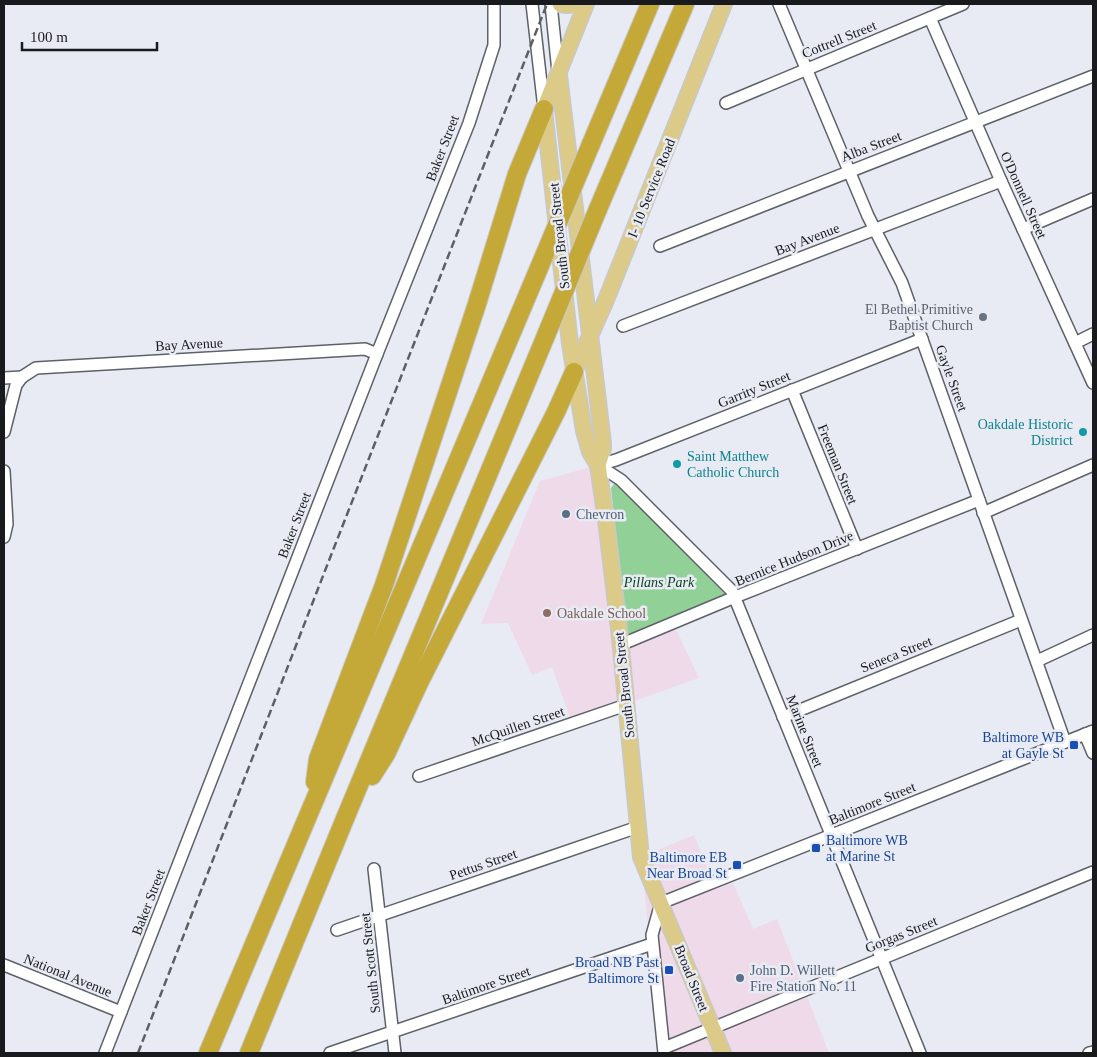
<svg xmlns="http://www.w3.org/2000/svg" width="1097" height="1057" viewBox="0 0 1097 1057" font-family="'Times New Roman',serif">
<rect width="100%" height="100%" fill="#e8ebf3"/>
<!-- commercial -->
<g fill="#efdae9">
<polygon points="598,465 620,644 673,623 699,678 572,723 552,667 532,675 508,623 481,624 540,481"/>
<polygon points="694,835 716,889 733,883 753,929 777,919 829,1053 661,1053 641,857"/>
</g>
<!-- green -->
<polygon fill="#91d198" points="614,484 618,485 726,595 725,597 629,635 627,635 611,488"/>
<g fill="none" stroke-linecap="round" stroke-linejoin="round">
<!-- minor casing -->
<g stroke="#5e6168" stroke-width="14">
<g id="minor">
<polyline points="532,4 544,109"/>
<polyline points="551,4 558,72"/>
<polyline points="779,4 868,216 902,283 1065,742"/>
<polyline points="930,18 1001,181 1093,383"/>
<polyline points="726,103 963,4"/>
<polyline points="1023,229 1093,199"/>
<polyline points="660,246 1093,76"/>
<polyline points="623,326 1001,181"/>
<polyline points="1075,343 1093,334"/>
<polyline points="4,378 22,377 36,368 365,349 377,354"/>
<polyline points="792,390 857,549"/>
<polyline points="4,432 16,385 22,377"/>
<polyline points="598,465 621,480 732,591 920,1053"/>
<polyline points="598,465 616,460 922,339"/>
<polyline points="4,471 7,524 4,537"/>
<polyline points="983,513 1093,465"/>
<polyline points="620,645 735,597 979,500"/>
<polyline points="1037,661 1093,635"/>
<polyline points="783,717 1021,620"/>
<polyline points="1085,734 1093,753"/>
<polyline points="419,776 626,705"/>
<polyline points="374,869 395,1053"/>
<polyline points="337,930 638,827"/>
<polyline points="4,965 121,1012"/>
<polyline points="664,1048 1093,872"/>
<polyline points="105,1053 377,354 469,123 494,45 494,4"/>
<polyline points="330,1053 652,944"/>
<polyline points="664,1053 652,935 661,903 1093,731"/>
<polyline points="1089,1053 1093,1052"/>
</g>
</g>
<!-- major casing -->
<g stroke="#c8c8c9" stroke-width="18">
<g id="major">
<polyline points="560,4 567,5 580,4"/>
<polyline points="586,4 544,109 570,344 584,431 590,452 598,465 607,528 620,638 641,857 723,1053"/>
<polyline points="559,75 603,443 603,449 598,465"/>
<polyline points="574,372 606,300 724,4"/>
</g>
</g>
<!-- highway casing -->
<g stroke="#c8c8c9" stroke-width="20">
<g id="highway">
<polyline points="591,144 650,4"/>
<polyline points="598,209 685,4"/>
<polyline points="372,776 386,754 419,683 556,412 574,372"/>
<polyline points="315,782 318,759 384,585 476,307 517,174 544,109"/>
<polyline points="208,1053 539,268"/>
<polyline points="249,1053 344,821 547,333"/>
</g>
</g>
<!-- minor -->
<use href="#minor" stroke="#fff" stroke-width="11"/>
<!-- major -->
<use href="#major" stroke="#dccb88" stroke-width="15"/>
<!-- highway -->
<use href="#highway" stroke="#c5a938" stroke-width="18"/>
<!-- rail -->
<polyline stroke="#5d5f63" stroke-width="2.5" stroke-dasharray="8 4" stroke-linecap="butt" points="138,1053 328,563 547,4"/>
<!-- highway-bridge casing -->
<g stroke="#c8c8c9" stroke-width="20" stroke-linecap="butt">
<g id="highway-bridge">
<polyline points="539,268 591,144"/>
<polyline points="547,333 598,209"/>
</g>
</g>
<!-- highway-bridge -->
<use href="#highway-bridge" stroke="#c5a938" stroke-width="18"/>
</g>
<!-- markers -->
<circle fill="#6b7280" stroke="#e8ebf3" stroke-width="2" cx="983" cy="317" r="5"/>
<g fill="#0f9aa8" stroke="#e8ebf3" stroke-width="2">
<circle cx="1083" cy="432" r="5"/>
<circle cx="677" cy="464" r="5"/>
</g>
<g fill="#5c6f8a" stroke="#e8ebf3" stroke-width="2">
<circle cx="566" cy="514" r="5"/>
<circle cx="740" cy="978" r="5"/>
</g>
<circle fill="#8d6e63" stroke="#e8ebf3" stroke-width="2" cx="547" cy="613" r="5"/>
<g fill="#1a4fb4" stroke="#e8ebf3" stroke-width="2">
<rect x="1069" y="740" width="10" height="10" rx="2.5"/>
<rect x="811" y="843" width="10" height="10" rx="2.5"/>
<rect x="732" y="860" width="10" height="10" rx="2.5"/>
<rect x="664" y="965" width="10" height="10" rx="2.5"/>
</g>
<g text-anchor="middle" stroke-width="5" stroke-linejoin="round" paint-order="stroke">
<!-- street labels -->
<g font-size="14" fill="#191a1d" stroke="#e8ebf3">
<text transform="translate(839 39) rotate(-22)" y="5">Cottrell Street</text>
<text transform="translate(871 146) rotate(-21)" y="5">Alba Street</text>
<text transform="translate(442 148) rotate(-69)" y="5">Baker Street</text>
<text transform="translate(651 188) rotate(-68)" y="5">I- 10 Service Road</text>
<text transform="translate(1024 195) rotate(66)" y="5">O'Donnell Street</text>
<text transform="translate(559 236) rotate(-96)" y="5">South Broad Street</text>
<text transform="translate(807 239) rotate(-21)" y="5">Bay Avenue</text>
<text transform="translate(189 344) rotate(-3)" y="5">Bay Avenue</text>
<text transform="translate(952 378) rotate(70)" y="5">Gayle Street</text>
<text transform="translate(754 389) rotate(-22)" y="5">Garrity Street</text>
<text transform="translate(838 464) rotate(68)" y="5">Freeman Street</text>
<text transform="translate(294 525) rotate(-69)" y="5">Baker Street</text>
<text transform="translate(794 558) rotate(-22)" y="5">Bernice Hudson Drive</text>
<text transform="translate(896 654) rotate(-22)" y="5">Seneca Street</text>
<text transform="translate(624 685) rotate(-96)" y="5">South Broad Street</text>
<text transform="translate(518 726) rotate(-19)" y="5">McQuillen Street</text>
<text transform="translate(805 731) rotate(68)" y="5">Marine Street</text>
<text transform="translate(872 803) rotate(-22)" y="5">Baltimore Street</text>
<text transform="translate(483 864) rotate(-19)" y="5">Pettus Street</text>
<text transform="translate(148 902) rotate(-69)" y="5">Baker Street</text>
<text transform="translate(901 934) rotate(-22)" y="5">Gorgas Street</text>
<text transform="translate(370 963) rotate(-96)" y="5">South Scott Street</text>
<text transform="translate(68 975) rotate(22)" y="5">National Avenue</text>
<text transform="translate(692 978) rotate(68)" y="5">Broad Street</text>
<text transform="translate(486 985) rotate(-19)" y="5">Baltimore Street</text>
</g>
<!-- worship labels -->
<g font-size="14" fill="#5b616d" stroke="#e8ebf3" text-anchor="end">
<text x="973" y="314">El Bethel Primitive<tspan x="973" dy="16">Baptist Church</tspan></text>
</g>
<!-- culture labels -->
<g font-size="14" fill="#0d838f" stroke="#e8ebf3" text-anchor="end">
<text x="1073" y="429">Oakdale Historic<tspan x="1073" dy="16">District</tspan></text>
<text x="687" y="461" text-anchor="start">Saint Matthew<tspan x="687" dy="16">Catholic Church</tspan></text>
</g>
<!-- service labels -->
<g font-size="14" fill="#4e5e75" stroke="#e8ebf3" text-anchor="start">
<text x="576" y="519">Chevron</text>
<text x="750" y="975">John D. Willett<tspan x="750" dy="16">Fire Station No. 11</tspan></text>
</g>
<!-- park labels -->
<g font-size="14" font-style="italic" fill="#033f14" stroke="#e8ebf3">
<text x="659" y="587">Pillans Park</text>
</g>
<!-- education labels -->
<g font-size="14" fill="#785e54" stroke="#e8ebf3" text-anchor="start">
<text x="557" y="618">Oakdale School</text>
</g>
<!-- transit labels -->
<g font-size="14" fill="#164399" stroke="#e8ebf3" text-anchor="end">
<text x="1064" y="742">Baltimore WB<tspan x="1064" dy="16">at Gayle St</tspan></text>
<text x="826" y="845" text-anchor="start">Baltimore WB<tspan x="826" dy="16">at Marine St</tspan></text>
<text x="727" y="862">Baltimore EB<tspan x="727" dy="16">Near Broad St</tspan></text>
<text x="659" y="967">Broad NB Past<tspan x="659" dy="16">Baltimore St</tspan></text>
</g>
</g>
<!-- border -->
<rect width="1097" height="1057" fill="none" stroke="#191a1d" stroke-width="10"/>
<!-- scale -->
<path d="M22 42v8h135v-8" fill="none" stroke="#191a1d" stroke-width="2.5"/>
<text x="30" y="42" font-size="15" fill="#191a1d" stroke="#e8ebf3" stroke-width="4" paint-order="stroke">100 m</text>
</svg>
